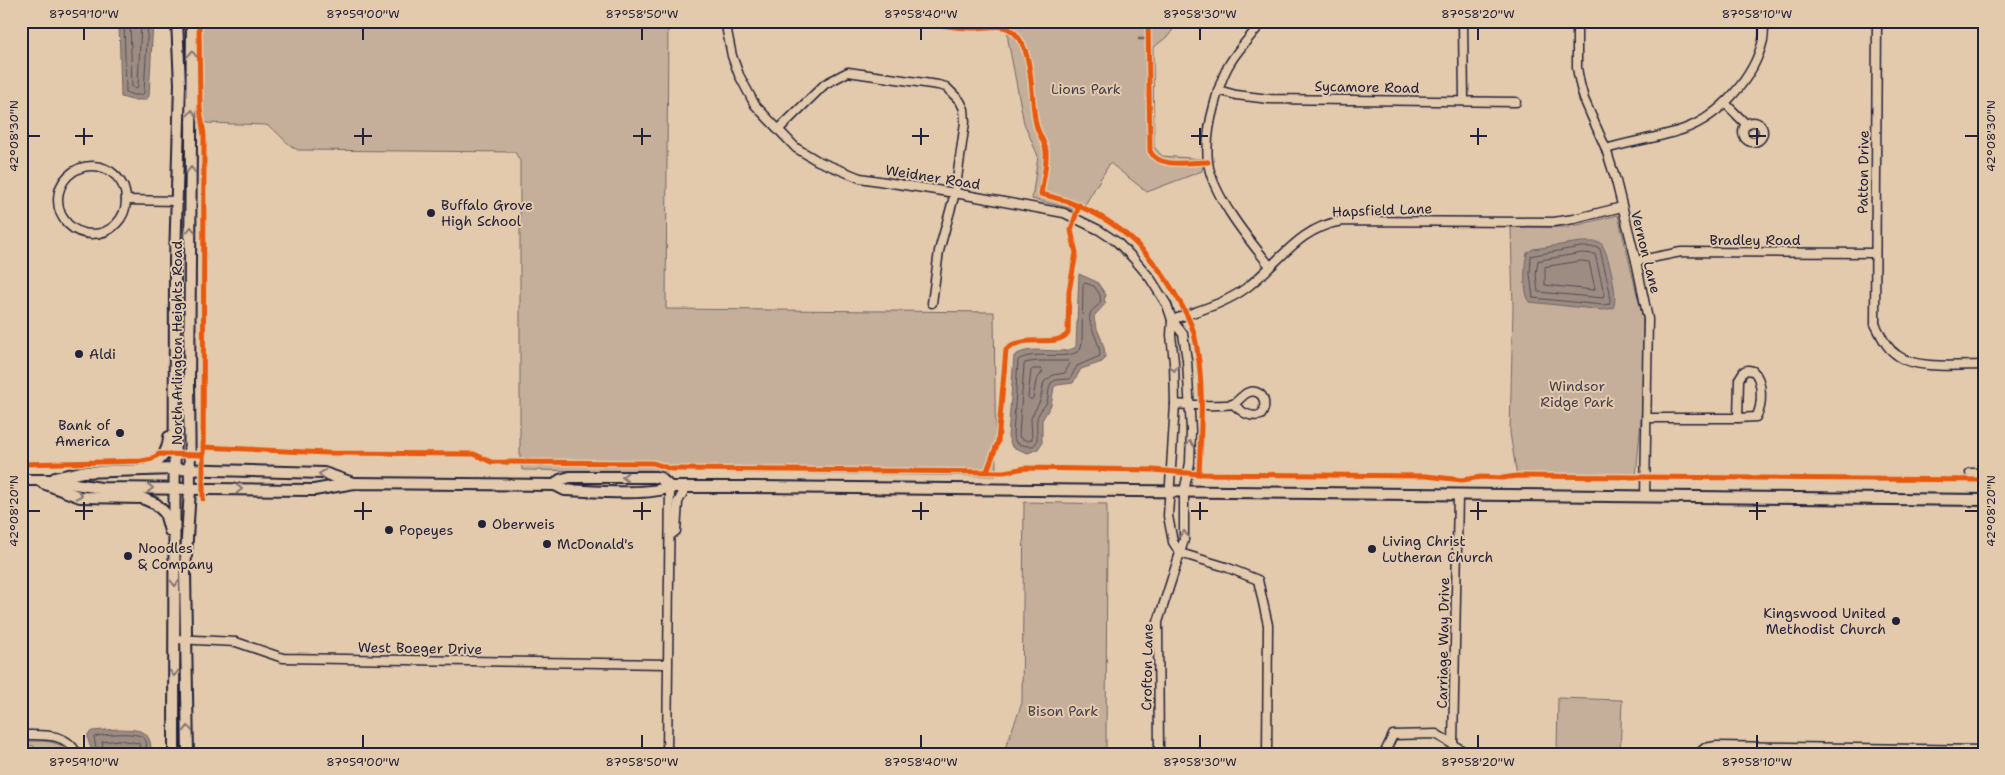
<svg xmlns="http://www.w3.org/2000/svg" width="2005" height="775" viewBox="0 0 2005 775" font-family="'Shantell Sans',sans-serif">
<rect width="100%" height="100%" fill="#e4caac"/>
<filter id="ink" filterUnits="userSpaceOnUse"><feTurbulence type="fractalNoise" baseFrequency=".02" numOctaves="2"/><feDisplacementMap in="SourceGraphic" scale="10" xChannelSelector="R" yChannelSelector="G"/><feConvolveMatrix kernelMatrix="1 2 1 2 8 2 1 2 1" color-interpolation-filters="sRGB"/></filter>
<g filter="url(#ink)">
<!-- green -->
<g fill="#c5af9a" stroke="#74686a">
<path d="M196,21h472l-2,288 328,3 2,164 -473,-6 -3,-6v-303l-5,-9 -217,-2c-13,-6 -19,-19 -32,-25l-60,-2 -10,-6z"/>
<polygon points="1007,21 1179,21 1169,35 1153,48 1154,147 1162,156 1204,159 1202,171 1147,192 1110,163 1080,213 1068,208 1032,199 1038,156 1024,123 1008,40"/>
<polygon points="1618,215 1643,319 1643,395 1636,478 1517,476 1510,433 1513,308 1511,227 1570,227"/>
<polygon points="1024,502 1107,504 1106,754 1003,754 1022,703"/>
<polygon points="1558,698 1622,700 1620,754 1557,754"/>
<path d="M28,741c17,0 31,-1 43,13h-37v-8l-9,-1z"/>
</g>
<!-- water -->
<g fill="#9d8c82" stroke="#6c6266">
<polygon points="119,21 153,21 149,96 146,100 132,100 121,97"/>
<path d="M1581,242h19c8,7 19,57 13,66l-10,2 -73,-8c-7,-8 -6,-38 -3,-49l6,-4z"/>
<path d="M1079,274l18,8 9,13 -2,5 2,3 -12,13c0,13 12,25 11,43l-3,3 -21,7 -8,14 -16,2 -3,2 -3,18 -9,15v23l-4,6 -10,4 -16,-6 -4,-11 6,-80c18,-13 46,1 62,-9z"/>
<path d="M118,729c21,1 34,-1 33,25h-58l-5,-14v-6l4,-3z"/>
</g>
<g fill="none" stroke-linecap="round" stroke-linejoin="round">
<!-- shore -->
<g stroke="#534c57" stroke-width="1">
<polyline points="124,21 126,92 133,95 142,95 144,93 148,21"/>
<polyline points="130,21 132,87 136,89 138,86 141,21"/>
<polygon points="1581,247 1597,247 1600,249 1610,292 1610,304 1602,305 1533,298 1530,274 1531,256"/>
<polygon points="1582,253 1595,254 1604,293 1603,298 1538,292 1536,274 1538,261"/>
<polygon points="1582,261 1589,262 1595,288 1594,290 1545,285 1545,267"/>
<path d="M1085,283l9,3 6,9c0,2 1,5 0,8 -2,4 -9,6 -10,12 -3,9 11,28 10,41l-23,10 -7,13 -14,1 -5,3c-3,6 -2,12 -4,19 -3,6 -9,10 -10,17 -2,18 8,34 -21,24l-3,-8 5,-75c18,-11 47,2 62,-10l2,-7 1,-57z"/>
<polygon points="1038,361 1068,361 1070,363 1065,373 1053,375 1044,382 1040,401 1031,418 1032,439 1028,441 1020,438 1019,435 1024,365 1025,363"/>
<polygon points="1033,369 1041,369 1043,371 1036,381 1033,398 1031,400 1028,397 1031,371"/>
<path d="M97,754l-3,-17c9,-3 43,-6 50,1 4,4 2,11 2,16"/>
<polyline points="104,754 102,742 119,740 139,743 140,754"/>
</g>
<!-- stream -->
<polyline stroke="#6c6266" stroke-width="2.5" points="1139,39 1144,39"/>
<!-- minor casing -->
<g stroke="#22223b" stroke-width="11">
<g id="minor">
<polyline points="725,21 732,56 739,75 755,105 796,148 818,161 860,178 955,193 1064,213 1099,230 1117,242 1133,258 1150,278 1167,305 1172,320 1183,334 1187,360 1191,431 1190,463 1184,492 1184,540 1180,553 1173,542 1168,516 1175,404 1174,362 1171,335 1172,320"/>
<path d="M1263,21c-11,14 -24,27 -33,42 -8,13 -12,28 -16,43 -5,18 -8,37 -6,56 4,33 41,78 62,104"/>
<polyline points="1463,21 1464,101"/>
<polyline points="1577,21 1577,68 1580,84 1584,99 1606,149 1616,181 1636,261 1648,319 1645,497"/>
<polyline points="1638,21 1640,21"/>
<path d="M1877,21l-2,303c6,11 11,24 22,31 19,15 63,10 87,10"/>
<polyline points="1218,90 1236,95 1269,99 1516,102"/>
<polyline points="1725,103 1747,125"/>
<circle cx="1753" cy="132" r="10"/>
<polyline points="778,130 825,84 848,72 938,85 946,87 960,101 964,109 965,122 955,193 939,251 932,303"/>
<path d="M1606,149c25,-8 53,-11 78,-20 36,-13 70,-51 79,-89 1,-6 1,-13 1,-19"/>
<circle cx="92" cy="200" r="34"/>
<polyline points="126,200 177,201"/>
<polyline points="1636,261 1681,252 1875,253"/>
<path d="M1172,320c24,-9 53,-16 74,-32 34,-25 51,-60 96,-67l211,1 21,-3 48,-12"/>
<path d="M1748,370l5,1c10,8 10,35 3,46l-18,1 1,-39 5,-8z"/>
<path d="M1175,404c9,1 52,2 58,0 8,-4 12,-15 23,-12 10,3 10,16 5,23 -12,3 -19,-3 -28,-11"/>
<polyline points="1648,418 1738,418"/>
<polyline points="1970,473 1984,473"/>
<polyline points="671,535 676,531 678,502 686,487"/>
<polyline points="175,639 236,642 283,658 667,664"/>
<path d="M21,735c20,0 46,-3 56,19"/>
<polyline points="1453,744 1458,496"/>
<polyline points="667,754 670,487"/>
<polyline points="1159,754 1158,622 1180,553 1226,567 1258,580 1268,625 1267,754"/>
<polyline points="1384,754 1393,735 1436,734 1468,754"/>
<polyline points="1698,754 1705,748 1716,746 1984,750"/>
</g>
</g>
<!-- major casing -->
<g stroke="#22223b" stroke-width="14">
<g id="major">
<path d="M146,470c14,-9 22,-16 23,-33"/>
<polyline points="55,478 82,472 175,469 324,473 353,483"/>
<path d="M21,480h28l52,8 213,2 40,-7 201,2 10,5c27,1 82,6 105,-3h84l1230,13"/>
<polyline points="43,483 80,497 142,498 156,504 165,513 170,531"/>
<polyline points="555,485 560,480 570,477 655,477 660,478 670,487"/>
<polyline points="174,754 175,260 180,84 177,21"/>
<polyline points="188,754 185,572 190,489 189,384 192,21"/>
</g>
</g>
<!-- minor -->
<use href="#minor" stroke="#e4caac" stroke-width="8"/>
<!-- major -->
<use href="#major" stroke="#e4caac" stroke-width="10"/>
<!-- cycleway casing -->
<g stroke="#e4caac" stroke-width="8">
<g id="cycleway">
<polyline points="199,21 200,108 204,135 203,499"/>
<path d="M910,21c22,1 43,8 65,7 11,0 27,-5 37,3 23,17 18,67 24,93 2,10 10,19 10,28 1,14 -3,29 -5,42 61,14 101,45 133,98 8,13 16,27 20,41 11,46 7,95 5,141"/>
<path d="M1148,21l2,130c9,18 40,11 58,11"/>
<polyline points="203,447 327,453 474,454 491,462 653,463 671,469 681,469 1004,472 1025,468 1153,470 1199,474 1426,476 1462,480 1481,477 1502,478 1517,476 1984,480"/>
<polyline points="21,464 142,461 152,459 159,454 203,455"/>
<path d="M987,471l11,-29 8,-92c20,-18 50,-1 62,-17l1,-42 7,-38 -5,-23 8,-25"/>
</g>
</g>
<!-- cycleway -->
<use href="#cycleway" stroke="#e8590c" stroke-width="5"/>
</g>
<!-- one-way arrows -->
<defs><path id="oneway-chevron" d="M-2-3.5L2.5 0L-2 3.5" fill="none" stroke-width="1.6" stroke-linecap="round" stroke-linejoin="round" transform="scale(1.25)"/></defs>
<g stroke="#837674">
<use href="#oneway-chevron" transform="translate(192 54) rotate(-90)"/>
<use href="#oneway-chevron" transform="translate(192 113) rotate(-90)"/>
<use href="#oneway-chevron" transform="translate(191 170) rotate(-90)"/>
<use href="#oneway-chevron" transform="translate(191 230) rotate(-90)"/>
<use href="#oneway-chevron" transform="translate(1174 368) rotate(88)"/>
<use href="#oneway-chevron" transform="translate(1190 444) rotate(-88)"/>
<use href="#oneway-chevron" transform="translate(322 474) rotate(-171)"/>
<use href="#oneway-chevron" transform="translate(625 477) rotate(-180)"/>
<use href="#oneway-chevron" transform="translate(150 488)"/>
<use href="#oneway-chevron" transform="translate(239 489)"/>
<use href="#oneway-chevron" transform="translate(79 495) rotate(13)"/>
<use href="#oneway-chevron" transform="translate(1184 534) rotate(-88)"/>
<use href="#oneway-chevron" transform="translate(175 583) rotate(89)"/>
<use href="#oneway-chevron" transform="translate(174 673) rotate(91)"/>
<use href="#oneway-chevron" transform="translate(188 729) rotate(-90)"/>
</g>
</g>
<!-- ticks -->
<path fill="none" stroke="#22223b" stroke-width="2" d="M84,28v12M363,28v12M642,28v12M921,28v12M1200,28v12M1478,28v12M1757,28v12M84,128v17M363,128v17M642,128v17M921,128v17M1200,128v17M1478,128v17M1757,128v17M28,136h12M75,136h18M354,136h18M633,136h18M912,136h17M1191,136h17M1470,136h17M1749,136h17M1965,136h13M84,502v18M363,502v18M642,502v18M921,502v18M1200,502v18M1478,502v18M1757,502v18M28,511h12M75,511h18M354,511h18M633,511h18M912,511h17M1191,511h17M1470,511h17M1749,511h17M1965,511h13M84,735v13M363,735v13M642,735v13M921,735v13M1200,735v13M1478,735v13M1757,735v13"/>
<!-- markers -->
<g fill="#22223b" stroke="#e4caac" stroke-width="2">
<circle cx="431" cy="213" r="5"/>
<circle cx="79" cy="354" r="5"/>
<circle cx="120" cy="433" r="5"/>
<circle cx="482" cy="524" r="5"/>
<circle cx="389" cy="530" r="5"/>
<circle cx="547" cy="544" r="5"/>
<circle cx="1372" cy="549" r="5"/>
<circle cx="128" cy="556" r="5"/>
<circle cx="1896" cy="621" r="5"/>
</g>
<g text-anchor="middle" stroke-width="4" stroke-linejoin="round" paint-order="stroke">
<!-- street labels -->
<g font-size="14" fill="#22223b" stroke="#e4caac">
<text transform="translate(1367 87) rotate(1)" y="5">Sycamore Road</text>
<text transform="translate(1863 172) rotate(-89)" y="5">Patton Drive</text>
<text transform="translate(933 177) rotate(9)" y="5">Weidner Road</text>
<text transform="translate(1382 210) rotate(-2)" y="5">Hapsfield Lane</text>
<text x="1755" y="245">Bradley Road</text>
<text transform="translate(1646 252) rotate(76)" y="5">Vernon Lane</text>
<text transform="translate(177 343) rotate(-90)" y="5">North Arlington Heights Road</text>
<text transform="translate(1443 643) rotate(-89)" y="5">Carriage Way Drive</text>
<text transform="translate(420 648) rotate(1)" y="5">West Boeger Drive</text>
<text transform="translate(1147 667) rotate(-89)" y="5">Crofton Lane</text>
</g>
<!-- park labels -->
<g font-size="14" fill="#433e4e" stroke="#e4caac">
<text x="1086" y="94">Lions Park</text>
<text x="1577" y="391">Windsor<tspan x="1577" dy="16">Ridge Park</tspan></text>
<text x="1063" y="716">Bison Park</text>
</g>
<!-- poi labels -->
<g font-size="14" fill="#22223b" stroke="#e4caac" text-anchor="start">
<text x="441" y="210">Buffalo Grove<tspan x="441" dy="16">High School</tspan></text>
<text x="89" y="359">Aldi</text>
<text x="110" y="430" text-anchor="end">Bank of<tspan x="110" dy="16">America</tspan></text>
<text x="492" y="529">Oberweis</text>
<text x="399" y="535">Popeyes</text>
<text x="1382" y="546">Living Christ<tspan x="1382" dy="16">Lutheran Church</tspan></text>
<text x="557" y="549">McDonald's</text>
<text x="138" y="553">Noodles<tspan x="138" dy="16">&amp; Company</tspan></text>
<text x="1886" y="618" text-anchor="end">Kingswood United<tspan x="1886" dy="16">Methodist Church</tspan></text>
</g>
</g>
<!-- margin -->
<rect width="2005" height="775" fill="none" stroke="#e4caac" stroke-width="55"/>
<rect x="28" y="28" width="1950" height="720" fill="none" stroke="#22223b" stroke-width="2"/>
<g font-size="12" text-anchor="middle" fill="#22223b">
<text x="84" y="18">87°59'10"W</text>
<text x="363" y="18">87°59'00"W</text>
<text x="642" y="18">87°58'50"W</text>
<text x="921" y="18">87°58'40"W</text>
<text x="1200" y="18">87°58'30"W</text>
<text x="1478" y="18">87°58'20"W</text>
<text x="1757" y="18">87°58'10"W</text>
<text transform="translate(14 136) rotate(-90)" y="4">42°08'30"N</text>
<text transform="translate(1991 136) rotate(-90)" y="4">42°08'30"N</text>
<text transform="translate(14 511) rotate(-90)" y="4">42°08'20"N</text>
<text transform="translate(1991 511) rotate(-90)" y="4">42°08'20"N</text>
<text x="84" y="766">87°59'10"W</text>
<text x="363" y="766">87°59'00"W</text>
<text x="642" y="766">87°58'50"W</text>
<text x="921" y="766">87°58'40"W</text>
<text x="1200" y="766">87°58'30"W</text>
<text x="1478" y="766">87°58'20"W</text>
<text x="1757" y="766">87°58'10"W</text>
</g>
</svg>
